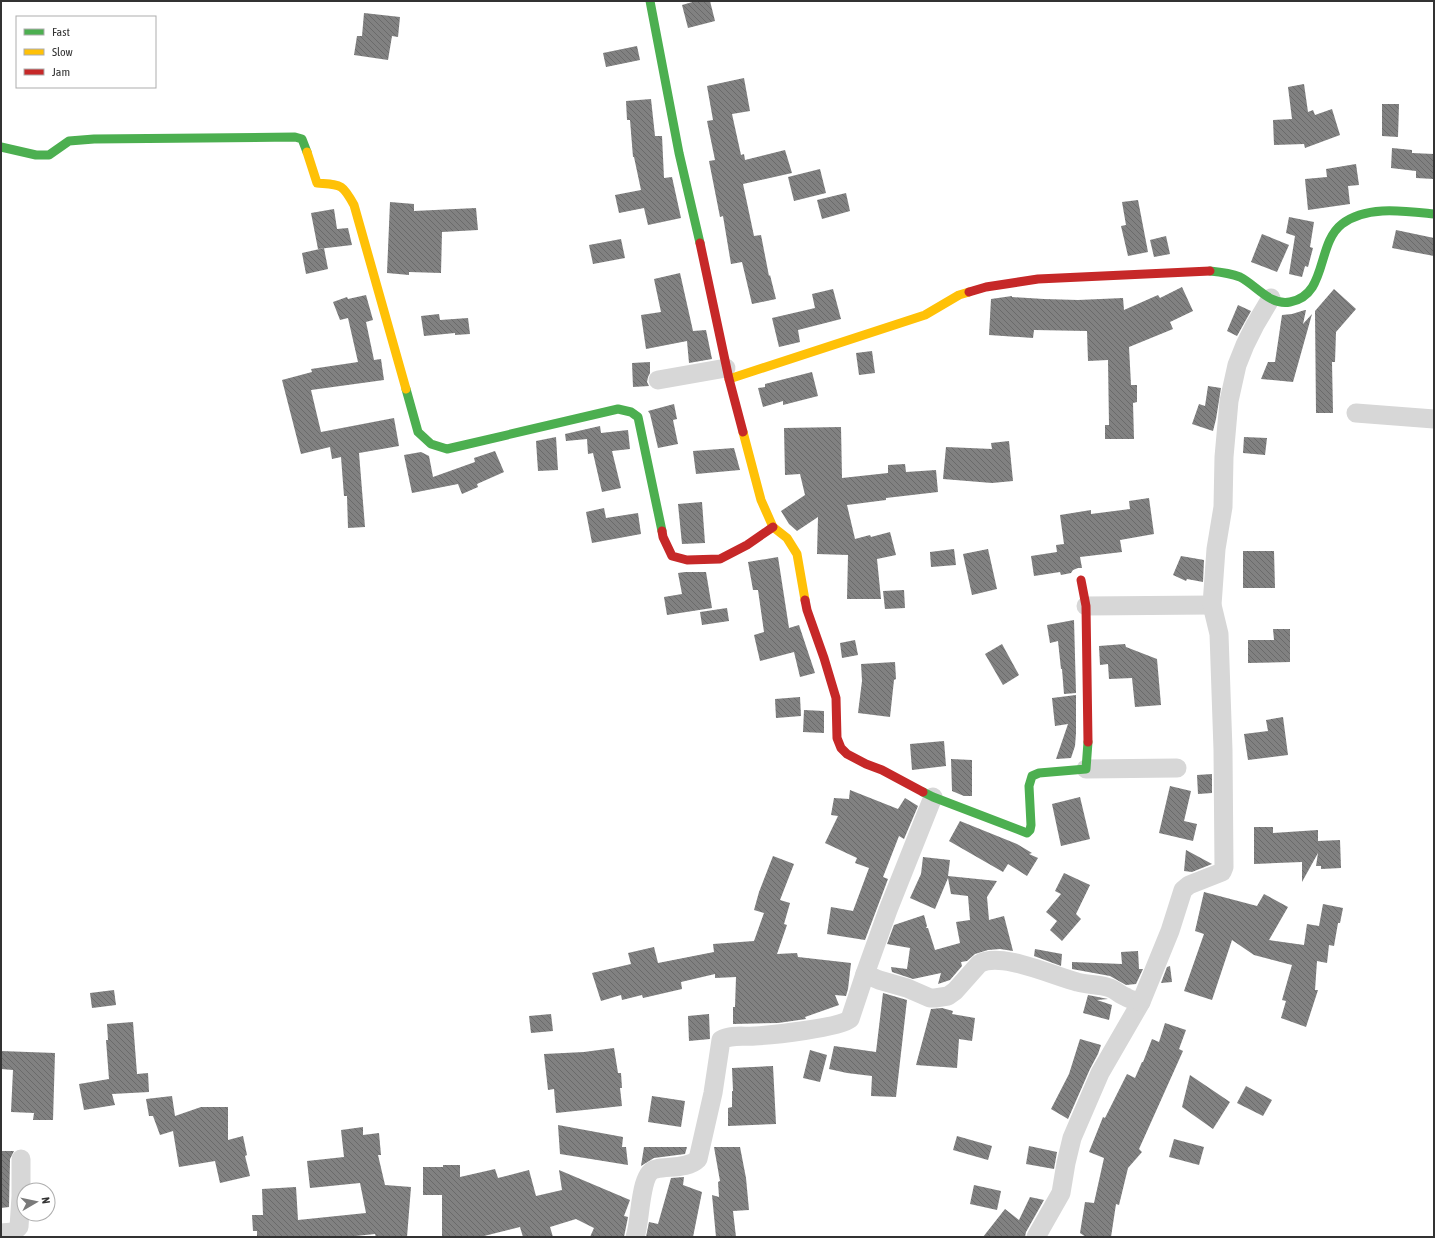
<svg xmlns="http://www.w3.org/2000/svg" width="1435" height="1238" viewBox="0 0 1435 1238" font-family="'Asap Condensed',sans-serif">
<defs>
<pattern id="building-back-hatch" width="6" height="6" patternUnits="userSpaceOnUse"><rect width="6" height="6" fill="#818181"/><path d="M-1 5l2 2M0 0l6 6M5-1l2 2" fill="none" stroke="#6a6a6a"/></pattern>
</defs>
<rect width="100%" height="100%" fill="#fff"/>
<!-- building -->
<g fill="url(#building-back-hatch)">
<polygon points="696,1 710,1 715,21 688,28 682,5"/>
<polygon points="364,13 400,17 398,37 392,36 388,60 354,55 357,36 362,36"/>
<polygon points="637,46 640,60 606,67 603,53"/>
<polygon points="744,78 750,111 732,114 741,155 744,154 745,160 785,150 792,173 743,184 754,236 761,235 769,276 770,275 776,299 752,304 742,262 731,264 723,216 720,217 709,161 715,160 707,121 713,120 707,86"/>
<polygon points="1304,84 1308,112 1313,110 1315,115 1332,109 1340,135 1305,148 1304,144 1274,145 1273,120 1292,119 1288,87"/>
<polygon points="651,99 655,136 662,136 664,178 672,177 681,218 648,225 644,208 619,213 615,195 641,190 634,157 633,157 630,120 627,120 626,101"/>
<polygon points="1382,104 1399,104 1398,137 1382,136"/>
<polygon points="1392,148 1412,150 1412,153 1434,154 1434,179 1416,178 1416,171 1391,168"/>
<polygon points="1356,164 1359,185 1348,186 1350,204 1308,210 1305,179 1327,177 1326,169"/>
<polygon points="820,169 826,193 794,201 788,177"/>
<polygon points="846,193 850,211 822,219 817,200"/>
<polygon points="1138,200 1148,252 1128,256 1121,226 1126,225 1122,202"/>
<polygon points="390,202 414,204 414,211 476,208 478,230 442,232 441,273 409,272 409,275 387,273"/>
<polygon points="334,209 337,229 348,228 352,245 318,249 311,213"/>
<polygon points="1289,217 1314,222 1310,247 1313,248 1308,267 1305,266 1302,277 1289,274 1295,236 1286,233"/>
<polygon points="1396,230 1434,238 1434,256 1392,248"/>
<polygon points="1262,234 1289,245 1277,272 1251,262"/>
<polygon points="1166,236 1170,254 1154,257 1150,240"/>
<polygon points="621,239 625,258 593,264 589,245"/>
<polygon points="324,248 328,269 306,274 302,253"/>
<polygon points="680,273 693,331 706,330 712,359 689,363 687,341 646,349 641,315 661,312 654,279"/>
<polygon points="1182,287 1193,311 1170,322 1173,329 1129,347 1131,385 1137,385 1137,402 1133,403 1134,439 1105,439 1105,425 1109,425 1108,360 1088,361 1087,331 1034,330 1033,338 989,335 991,299 1012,296 1012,297 1044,299 1078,300 1123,298 1124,310 1158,295 1160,298"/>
<polygon points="833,289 841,319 798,330 800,342 779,347 772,318 815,308 812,294"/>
<polygon points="1334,289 1356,309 1336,332 1335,362 1332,362 1333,413 1316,413 1315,311"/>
<polygon points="366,295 373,320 366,322 374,360 381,359 384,380 311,390 321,432 394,418 399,446 359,453 365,527 348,528 347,496 344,496 341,457 332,459 330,447 301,454 282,380 312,372 311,369 358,362 348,318 340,320 333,302 347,297 348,299"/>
<polygon points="1238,305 1251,311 1237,336 1227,331"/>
<polygon points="1305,310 1306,310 1303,324 1312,314 1293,382 1261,379 1268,362 1275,362 1282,315 1292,314"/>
<polygon points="439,314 440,320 468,318 470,334 455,335 455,333 424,336 421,316"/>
<polygon points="872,351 875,373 859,375 856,353"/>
<polygon points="650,362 650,373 648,377 647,382 649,386 633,387 632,363"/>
<polygon points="812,372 818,396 783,405 783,401 763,407 758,388 765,387 765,384"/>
<polygon points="1208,386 1221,388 1216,419 1213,431 1192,424 1199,404 1205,406"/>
<polygon points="674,404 677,419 673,420 678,444 658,448 650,414 648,411"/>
<polygon points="600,426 601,433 628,430 630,449 612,451 621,488 602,492 593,453 588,454 587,439 566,441 565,434"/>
<polygon points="841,427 842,478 888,473 888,465 905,464 906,472 936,470 938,492 886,498 886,500 847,505 855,539 870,535 871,537 890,532 896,555 877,559 881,599 847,599 848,555 817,554 818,517 797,531 789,524 781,511 805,495 800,474 785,475 784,428"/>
<polygon points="556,437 558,470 538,471 536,441"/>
<polygon points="1244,437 1267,438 1265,455 1243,453"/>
<polygon points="1009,441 1013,481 992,483 943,479 946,447 992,449 991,443"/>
<polygon points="734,448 740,470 696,474 693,451"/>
<polygon points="495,451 504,472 477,484 478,487 462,494 458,484 412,493 404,455 421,452 429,456 433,477 475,462 474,458"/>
<polygon points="1149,498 1154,534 1120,540 1122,552 1080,557 1082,568 1078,568 1073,570 1071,573 1061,575 1060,572 1034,576 1031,556 1057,552 1056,545 1064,544 1060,515 1091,510 1091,514 1130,509 1129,501"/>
<polygon points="702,502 705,543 682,544 678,504"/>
<polygon points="604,508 606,518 638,513 641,534 592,543 586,512"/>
<polygon points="954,549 956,565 931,567 930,552"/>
<polygon points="988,549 997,589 972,595 963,554"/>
<polygon points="1243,551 1274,551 1275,588 1243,588"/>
<polygon points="1181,556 1204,560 1203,582 1187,579 1186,581 1173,575"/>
<polygon points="778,557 789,628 799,625 815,673 800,677 794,652 760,661 754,635 764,632 758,590 753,590 748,562"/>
<polygon points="685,572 706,572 712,608 667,615 664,597 682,594 678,573"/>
<polygon points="904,590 905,608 885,609 883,591"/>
<polygon points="727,608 729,621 702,625 700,612"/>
<polygon points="1074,620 1076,693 1064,694 1062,669 1061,669 1058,641 1050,643 1047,625"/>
<polygon points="1273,629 1290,629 1290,662 1248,663 1248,640 1274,640"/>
<polygon points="855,640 858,655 842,658 840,643"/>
<polygon points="1002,644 1019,675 1003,685 985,654"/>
<polygon points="1125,644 1126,647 1157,659 1161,705 1135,707 1132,678 1109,679 1108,664 1100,665 1099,646"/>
<polygon points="895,662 896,679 894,680 890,717 858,713 862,681 861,664"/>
<polygon points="1076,695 1076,733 1075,746 1071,758 1056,759 1068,724 1055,726 1052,698"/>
<polygon points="800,697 801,716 776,718 775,699"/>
<polygon points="804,710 824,711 824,733 803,732"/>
<polygon points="1283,717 1288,755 1248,760 1244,734 1268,731 1266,720"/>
<polygon points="944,741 946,766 912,770 910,744"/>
<polygon points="951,759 972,760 972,796 964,796 952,791"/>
<polygon points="1212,774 1212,793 1198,794 1197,775"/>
<polygon points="1170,786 1191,791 1184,821 1197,824 1193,841 1159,833"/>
<polygon points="850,790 898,809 905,798 918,806 904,839 899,836 883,877 888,879 865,940 827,934 831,907 853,911 869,868 855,863 857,858 825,843 838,816 831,815 834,798 849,799"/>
<polygon points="1080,797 1090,839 1061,846 1052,804"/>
<polygon points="960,821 1017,844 1032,853 1029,854 1038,858 1027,876 1008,864 1003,872 949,841"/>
<polygon points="1254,827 1273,827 1273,833 1318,830 1318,841 1340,840 1341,868 1321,869 1321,866 1316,866 1318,853 1302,882 1302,862 1254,864"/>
<polygon points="1186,850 1212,864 1192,872 1184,871"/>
<polygon points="773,856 794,864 780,900 790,903 784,924 787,925 777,954 797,953 798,957 851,963 848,989 846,996 835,995 839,1005 805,1017 806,1019 778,1023 733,1024 733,1007 735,1007 736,977 715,978 715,974 681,982 682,989 643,998 642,995 622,1000 621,995 601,1001 592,973 631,964 628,953 654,947 658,963 714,952 713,944 754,941 764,913 754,910 759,892"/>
<polygon points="923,857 950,860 948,876 997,881 987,897 989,920 1004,916 1013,951 1000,949 988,950 975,954 967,961 961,962 962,966 950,980 938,984 941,973 913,979 892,972 891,967 907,969 910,948 887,944 894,925 924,915 927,926 926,928 928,928 935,950 960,943 956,922 970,920 968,896 951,894 948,878 935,909 910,898 921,874"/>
<polygon points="1064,873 1090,885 1076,914 1081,919 1062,941 1050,930 1057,921 1046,912 1061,894 1055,891"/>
<polygon points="1204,892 1257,906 1264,894 1288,907 1269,940 1304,945 1307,924 1319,926 1323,904 1343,908 1340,923 1338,923 1334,946 1329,945 1327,963 1317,961 1315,990 1318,990 1306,1027 1281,1018 1286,1001 1282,1000 1292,965 1254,955 1232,940 1212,1000 1184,991 1204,934 1195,931"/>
<polygon points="1035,949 1062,954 1061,966 1034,956"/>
<polygon points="1138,951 1139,969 1143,969 1136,984 1126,985 1110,976 1072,969 1072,962 1122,964 1121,952"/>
<polygon points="1170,966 1172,982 1161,983 1167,967"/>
<polygon points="114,990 116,1005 92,1008 90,993"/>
<polygon points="883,993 907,1000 896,1097 871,1096 872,1076 847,1073 829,1069 834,1046 876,1052"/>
<polygon points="1088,995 1108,999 1097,1000 1112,1005 1109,1020 1083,1013"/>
<polygon points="942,1008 953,1011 952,1014 975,1018 972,1041 959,1039 957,1068 916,1065 931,1009"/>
<polygon points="551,1014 553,1031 531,1033 529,1016"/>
<polygon points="709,1014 710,1039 689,1041 688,1016"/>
<polygon points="133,1022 137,1074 148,1073 149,1092 112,1094 115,1105 84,1110 79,1084 109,1079 106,1040 108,1040 107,1024"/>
<polygon points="1165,1023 1186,1030 1179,1049 1183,1051 1139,1149 1142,1152 1128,1168 1119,1205 1116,1204 1111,1237 1086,1237 1080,1233 1085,1202 1094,1203 1104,1158 1089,1152 1103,1117 1105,1118 1127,1074 1135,1078 1142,1062 1143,1062 1152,1039 1159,1042"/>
<polygon points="1080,1039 1101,1045 1098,1054 1090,1069 1068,1119 1051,1109 1069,1074"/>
<polygon points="614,1048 618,1073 621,1073 622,1088 620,1088 622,1106 556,1113 554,1089 548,1090 544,1054 584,1052"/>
<polygon points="810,1050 827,1055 820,1082 803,1078"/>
<polygon points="1,1051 55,1053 53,1120 33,1120 34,1113 11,1112 13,1070 1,1069"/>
<polygon points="773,1066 776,1124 728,1126 728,1108 732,1107 732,1091 733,1091 732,1068"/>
<polygon points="1190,1075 1230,1102 1213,1129 1182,1107"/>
<polygon points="1246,1086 1272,1100 1263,1116 1237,1103"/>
<polygon points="172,1096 175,1116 201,1107 228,1107 228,1140 243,1136 247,1155 245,1156 250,1176 220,1183 215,1161 179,1167 173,1131 160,1135 153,1116 149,1116 146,1099"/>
<polygon points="652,1096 685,1101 681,1127 648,1122"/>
<polygon points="558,1125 623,1137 622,1147 626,1147 628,1165 560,1154"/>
<polygon points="363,1127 363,1135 379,1133 381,1155 378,1155 385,1185 411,1187 407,1237 376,1237 375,1234 346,1237 257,1237 257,1231 253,1231 252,1215 263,1215 262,1189 296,1187 298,1220 366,1213 360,1183 310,1188 307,1161 344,1157 341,1130"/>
<polygon points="957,1136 992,1146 988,1160 953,1150"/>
<polygon points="1174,1139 1204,1147 1199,1165 1169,1157"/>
<polygon points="1029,1146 1057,1152 1054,1169 1026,1164"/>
<polygon points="644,1147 687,1147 685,1154 654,1158 641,1166"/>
<polygon points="714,1147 740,1147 746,1178 749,1210 733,1211 736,1237 716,1237 712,1195 719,1197 718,1182 720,1181"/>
<polygon points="1,1151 14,1151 10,1159 9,1207 1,1208"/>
<polygon points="443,1165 460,1165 460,1177 495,1169 498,1178 529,1170 536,1196 562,1190 559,1170 630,1200 624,1216 628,1217 624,1237 590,1237 594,1228 576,1219 550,1227 553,1237 523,1237 520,1227 484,1236 442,1237 442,1195 423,1195 423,1167 443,1167"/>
<polygon points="684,1177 683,1185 702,1192 693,1237 646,1237 649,1222 658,1224 671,1178"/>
<polygon points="974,1185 1001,1191 997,1210 970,1204"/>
<polygon points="1030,1197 1044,1200 1026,1232 1025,1237 983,1237 1005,1209 1019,1220"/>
</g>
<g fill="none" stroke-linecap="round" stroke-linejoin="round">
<!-- street -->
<g stroke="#d7d7d7" stroke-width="19">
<polyline points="658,380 726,368"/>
<polyline points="1356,413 1434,419"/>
<polyline points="1086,606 1212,605"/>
<polyline points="1086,769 1177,768"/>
<path d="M865,974l14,6 28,8 23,10h5l13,-2 7,-5 24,-27c21,-13 74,12 98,18 10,3 23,2 33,6 6,2 10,7 16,9 4,3 10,3 15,5l-41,71 -28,65 -6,25 -5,30 -25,44"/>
<polyline points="1141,1002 1170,931 1183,890 1189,885 1222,872 1224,867 1223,750 1219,634 1212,605 1216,549 1223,507 1224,457 1229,401 1237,365 1245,345 1255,325 1271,298"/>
<polyline points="1,1233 13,1232 19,1227 21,1196 21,1159"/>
<path d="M635,1237c6,-15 4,-65 21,-68 13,-3 32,0 42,-10l15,-66 8,-53c10,-6 24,-3 34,-4 17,-1 84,-8 95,-17l15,-45 23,-64 45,-113"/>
</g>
<!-- fast -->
<g stroke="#4caf50" stroke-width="9">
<polyline points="650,1 679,153 700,243"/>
<polyline points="1,147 36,155 49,155 69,141 94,139 295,137 302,139 307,152"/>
<path d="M1210,271c10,1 20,2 30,6 16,8 30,29 50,25 38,-7 26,-58 52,-78 24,-19 63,-13 92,-10"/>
<polyline points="406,389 418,432 431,444 447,449 618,409 631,412 638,417 662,531"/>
<polyline points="923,792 933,797 1027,833 1030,830 1031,825 1029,786 1032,776 1039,773 1086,769 1088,742"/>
</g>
<!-- slow -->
<g stroke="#ffc107" stroke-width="9">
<path d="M307,152l10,31c24,2 25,0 37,22l52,184"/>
<polyline points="729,379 925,315 959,295 969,292"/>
<polyline points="743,432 761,500 773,527 787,538 797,554 805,600"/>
</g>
<!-- jam -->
<g stroke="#c62828" stroke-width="9">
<polyline points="700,243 729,379 743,432"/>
<polyline points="969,292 986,287 1038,279 1210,271"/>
<polyline points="662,531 663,537 672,556 687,560 720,559 747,545 773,527"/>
<polyline points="1081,580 1086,606 1088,742"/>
<polyline points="805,600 807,610 824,658 836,698 837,738 841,748 847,754 866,764 882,770 923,792"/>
</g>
</g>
<!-- border -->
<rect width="1435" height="1238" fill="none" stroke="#333333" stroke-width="4"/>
<!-- legend -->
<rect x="16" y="16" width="140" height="72" fill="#ffffff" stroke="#adadad"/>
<rect x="24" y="29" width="20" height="6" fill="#4caf50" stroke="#adadad"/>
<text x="52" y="36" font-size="12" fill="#333333">Fast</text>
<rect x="24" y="49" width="20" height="6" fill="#ffc107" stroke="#adadad"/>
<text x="52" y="56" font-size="12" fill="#333333">Slow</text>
<rect x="24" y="69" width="20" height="6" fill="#c62828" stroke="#adadad"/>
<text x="52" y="76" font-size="12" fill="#333333">Jam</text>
<!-- north arrow -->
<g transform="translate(36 1202) rotate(81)"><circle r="19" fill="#ffffff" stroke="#adadad"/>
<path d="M0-3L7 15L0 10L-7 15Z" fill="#7a7a7a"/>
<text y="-6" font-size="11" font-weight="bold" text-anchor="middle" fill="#333333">N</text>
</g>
</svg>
